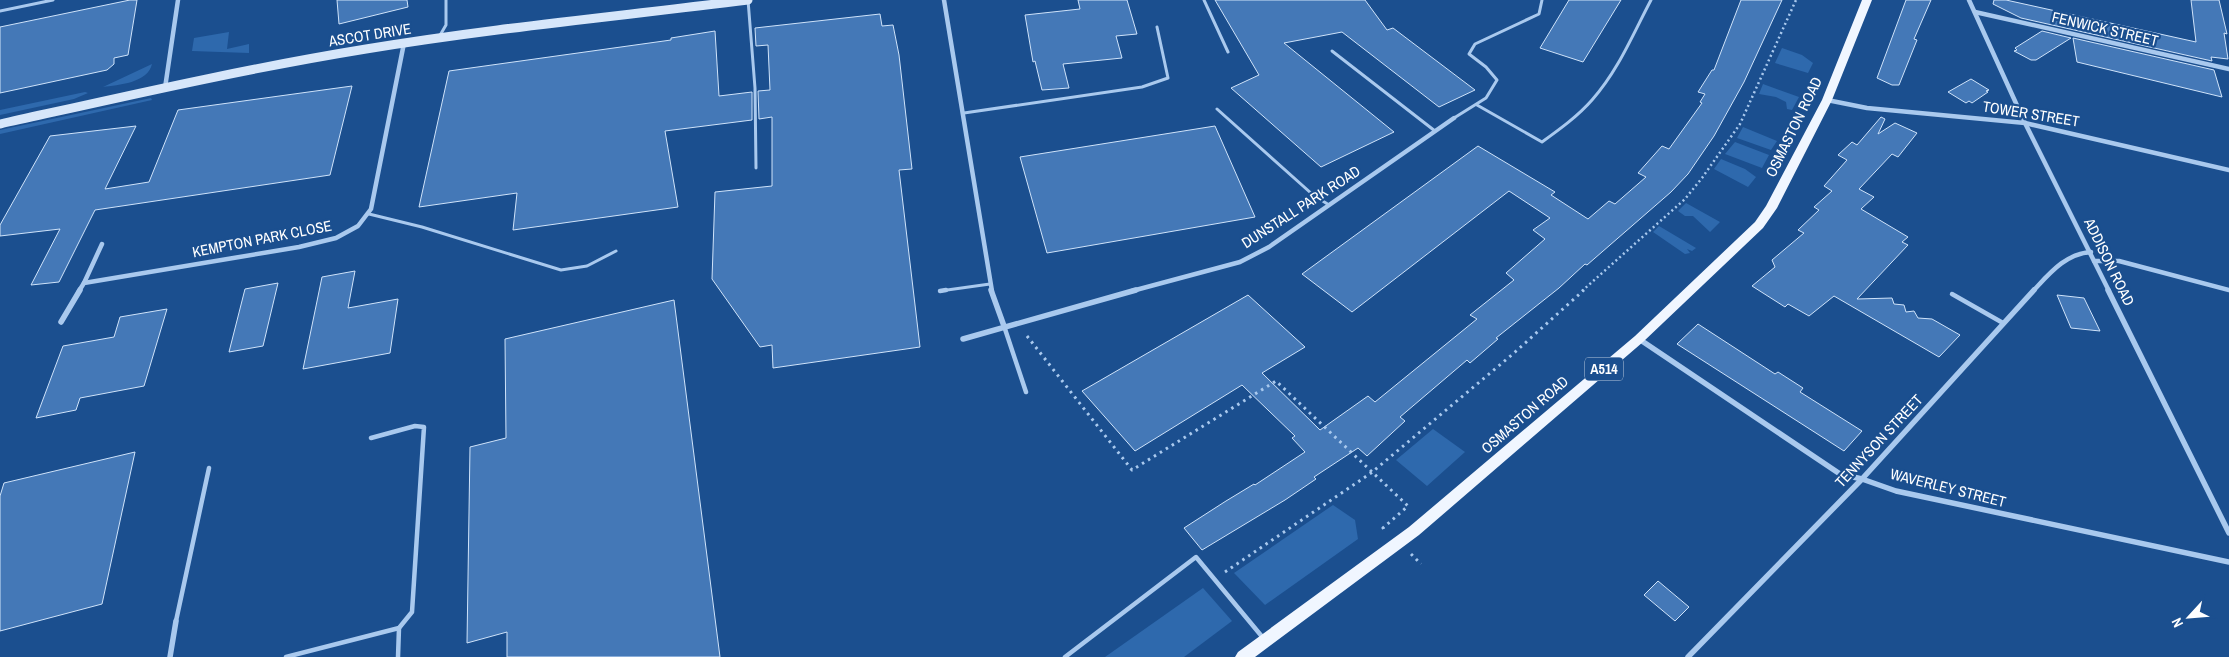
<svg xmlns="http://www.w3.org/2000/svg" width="2229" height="657" viewBox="0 0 2229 657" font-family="'Archivo Narrow',sans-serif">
<rect width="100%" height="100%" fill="#1b4f8f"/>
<!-- green -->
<g fill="#2e69ad">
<polygon points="229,32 227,49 249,44 249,53 192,51 194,38"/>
<polygon points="1782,48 1802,55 1813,63 1808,73 1775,63"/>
<path d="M152,64c-4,19 -34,21 -49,23z"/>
<polygon points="1763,84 1799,97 1792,110 1787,109 1786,102 1776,97 1759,94"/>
<polygon points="85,92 88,93 74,99 0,115 0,110"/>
<polygon points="151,98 152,100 0,134 0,130"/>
<polygon points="1743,127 1777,141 1771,150 1737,138"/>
<polygon points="1735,142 1769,155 1762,168 1725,154"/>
<polygon points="1721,159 1745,169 1756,177 1748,187 1714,169"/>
<polygon points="1686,203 1720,222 1710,232 1693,216 1685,216 1678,211"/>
<polygon points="1659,226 1696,248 1692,251 1687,249 1690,253 1685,254 1653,232"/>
<polygon points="1433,429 1465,452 1427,486 1396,460"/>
<polygon points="1333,505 1355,520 1358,539 1265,605 1234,573"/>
<polygon points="1203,588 1232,621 1184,657 1105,657"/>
</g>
<!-- building -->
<g fill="#4478b7" stroke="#cfe3fa">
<polygon points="130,0 137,0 128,55 114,58 114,64 107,70 0,93 0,27"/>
<polygon points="337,0 407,0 408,7 339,24"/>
<polygon points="1078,0 1127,0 1137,34 1116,36 1122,58 1063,64 1069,88 1042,90 1035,61 1033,62 1025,15 1080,9"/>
<polygon points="1215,0 1365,0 1387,30 1393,28 1475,90 1439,107 1342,32 1284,43 1394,132 1321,167 1231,88 1259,75"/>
<polygon points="1569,0 1621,0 1583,62 1540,48"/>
<polygon points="1741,0 1782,0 1744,82 1714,136 1688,174 1671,192 1587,265 1585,264 1559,288 1496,338 1498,339 1470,363 1467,360 1400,417 1405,421 1367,456 1358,448 1314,477 1316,479 1285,500 1202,550 1184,528 1226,501 1254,484 1255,485 1305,452 1292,438 1295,436 1242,385 1135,451 1082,391 1248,295 1305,347 1262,373 1320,430 1368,396 1375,402 1477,319 1470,315 1514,280 1506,273 1545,239 1533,230 1550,218 1509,191 1352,312 1302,274 1478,146 1555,192 1551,195 1588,219 1609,201 1615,204 1646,177 1638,173 1662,146 1669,149 1702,103 1700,102 1705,94 1698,92 1712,70 1714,70"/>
<polygon points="1906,0 1931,0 1914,39 1917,40 1899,85 1892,85 1877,78"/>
<polygon points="1994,0 2006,0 2196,42 2191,0 2219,0 2227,34 2224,33 2228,59 2211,57 2212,61 2021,18 1993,4"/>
<polygon points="880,14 882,26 893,25 899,55 912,169 899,170 920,347 773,368 772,345 760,347 712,279 715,192 772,186 772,117 759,119 758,91 770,90 768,45 756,46 755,28"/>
<polygon points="715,31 719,96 752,92 752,120 665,131 678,207 513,230 517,193 419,207 449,71 671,40 671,38"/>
<polygon points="2042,31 2071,38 2036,60 2031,60 2014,51 2017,50 2015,48"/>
<polygon points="2073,38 2214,70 2222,97 2077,62"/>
<polygon points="1971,79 1989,90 1986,91 1988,92 1972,103 1969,101 1966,103 1948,92"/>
<polygon points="352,86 330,175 95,210 59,282 31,285 60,229 0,236 0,225 50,136 136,126 105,189 149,182 178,110"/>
<polygon points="1881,117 1885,119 1878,134 1895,123 1917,133 1898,157 1892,154 1859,189 1874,197 1861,209 1908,237 1902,242 1908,245 1857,299 1892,298 1894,304 1904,305 1906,312 1914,311 1918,318 1932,319 1960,335 1939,357 1834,296 1809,316 1788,304 1785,307 1752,286 1775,267 1772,260 1804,233 1798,230 1819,210 1814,207 1832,191 1824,186 1847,160 1838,155 1852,142 1857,145"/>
<polygon points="1215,126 1255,217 1047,253 1020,157"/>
<polygon points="355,271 348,308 398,299 390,353 303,369 322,277"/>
<polygon points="278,283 263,346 229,352 245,289"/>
<polygon points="2057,295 2084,298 2100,331 2071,328"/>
<polygon points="674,300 720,657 507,657 507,632 467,643 470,447 506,438 505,339"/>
<polygon points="167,309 144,386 80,398 76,410 36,418 63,346 114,337 120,317"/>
<polygon points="1698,324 1775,374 1778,372 1803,388 1800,392 1862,431 1844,451 1677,344"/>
<polygon points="135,452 102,604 0,631 0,496 4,483"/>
<polygon points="1658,581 1689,607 1675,621 1644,595"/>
</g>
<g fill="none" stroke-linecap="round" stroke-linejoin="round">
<!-- path-far1 -->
<polyline stroke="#a9c9ee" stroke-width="2.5" stroke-dasharray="2 3" stroke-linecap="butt" points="1582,291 1685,199 1702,178 1740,124 1796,0"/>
<!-- path -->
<g stroke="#a9c9ee" stroke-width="3" stroke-dasharray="2.5 4.5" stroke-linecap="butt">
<polyline points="1027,336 1132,470 1276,381 1408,506 1383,528 1386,531"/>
<polyline points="1411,554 1421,564"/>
<polyline points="1225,572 1371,473 1514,353 1584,290"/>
</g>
<!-- lane-far1 -->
<g stroke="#a9c9ee" stroke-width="3">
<polyline points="748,0 755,88 756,168"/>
<polyline points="1204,0 1228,52"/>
<polyline points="0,11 53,0"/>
<polyline points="439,37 446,25 446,0"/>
<polyline points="1332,51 1435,131"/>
<path d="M1477,105l65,37c18,-13 36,-26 50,-42 26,-29 41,-66 59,-100"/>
<polyline points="1217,109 1312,194 1329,205"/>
<polyline points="964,113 1142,87 1168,78 1157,27"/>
<polyline points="1454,118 1486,98 1497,80 1486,67 1469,54 1475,44 1539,14 1542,0"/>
<polyline points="369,214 422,227 561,270 587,266 616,251"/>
<polyline points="940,291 990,284"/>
</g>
<!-- lane -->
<g stroke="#a9c9ee" stroke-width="4.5">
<polyline points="940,291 946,290"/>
<polyline points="1952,294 2003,323"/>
<polyline points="1004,326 1026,392"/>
<polyline points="176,621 209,468"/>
<polyline points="286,657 399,628 412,612 424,427 415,426 371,438"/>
<polyline points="398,657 399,628"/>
<polyline points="1065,657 1196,557 1264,639"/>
</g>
<!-- street-far1 -->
<g stroke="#a9c9ee" stroke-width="4.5">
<polyline points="944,0 992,291"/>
<polyline points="1969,0 2025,123 2109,291"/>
<polyline points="1975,12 2229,69"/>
<polyline points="165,88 178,0"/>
<polyline points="1827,100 1867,108 2025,123 2229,170"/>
<polyline points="2094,261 2119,261 2229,290"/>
<polyline points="84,283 102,244"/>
<polyline points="79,291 84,283 299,247 336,238 358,226 371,209 404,43"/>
<polyline points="1132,291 1240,262 1269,247 1454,118"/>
<path d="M2033,291c17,-18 32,-37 58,-39"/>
</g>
<!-- street -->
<g stroke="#a9c9ee" stroke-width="5.5">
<polyline points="991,290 1004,326"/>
<polyline points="2108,290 2229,533"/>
<polyline points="61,322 80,290"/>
<polyline points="963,339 1136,290"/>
<polyline points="1639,339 1840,474 1862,479 1896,491 2229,562"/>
<polyline points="170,657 176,621"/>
<polyline points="1688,657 1862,479 2034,290"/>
</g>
<!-- secondary -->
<path stroke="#d6e6fa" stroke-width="9" d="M0,124c122,-27 243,-55 366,-75 127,-21 255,-33 382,-49"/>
<!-- primary -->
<polygon fill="#f0f6ff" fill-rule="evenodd" points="1862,0 1872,0 1832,100 1777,208 1763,228 1643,342 1419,535 1255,657 1235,657 1238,652 1409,527 1635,336 1755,222 1766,206 1822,100"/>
</g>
<g text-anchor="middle" stroke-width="4.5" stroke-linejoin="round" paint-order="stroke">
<!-- shield labels -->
<rect fill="#1b4f8f" stroke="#bbcadd" stroke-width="1" x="1585" y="357.5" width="38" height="23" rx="4"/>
<g font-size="14" font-weight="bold" fill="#fff">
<text x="1604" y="374">A514</text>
</g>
<!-- street labels -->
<g font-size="15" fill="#fff" stroke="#1b4f8f">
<text transform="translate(2105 29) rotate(13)" y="5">FENWICK STREET</text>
<text transform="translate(370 35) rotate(-9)" y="5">ASCOT DRIVE</text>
<text transform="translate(2031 114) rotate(9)" y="5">TOWER STREET</text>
<text transform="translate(1794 127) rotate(-64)" y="5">OSMASTON ROAD</text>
<text transform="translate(1301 207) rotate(-33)" y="5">DUNSTALL PARK ROAD</text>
<text transform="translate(262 239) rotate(-11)" y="5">KEMPTON PARK CLOSE</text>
<text transform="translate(2109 262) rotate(64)" y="5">ADDISON ROAD</text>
<text transform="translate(1525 415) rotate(-41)" y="5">OSMASTON ROAD</text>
<text transform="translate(1879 441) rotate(-47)" y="5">TENNYSON STREET</text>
<text transform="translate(1948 488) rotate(14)" y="5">WAVERLEY STREET</text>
</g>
</g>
<!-- north arrow -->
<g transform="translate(2189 617) rotate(244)" stroke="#1b4f8f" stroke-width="4" paint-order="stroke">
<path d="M0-4L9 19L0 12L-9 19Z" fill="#ffffff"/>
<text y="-8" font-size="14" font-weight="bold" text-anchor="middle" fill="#ffffff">N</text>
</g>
</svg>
